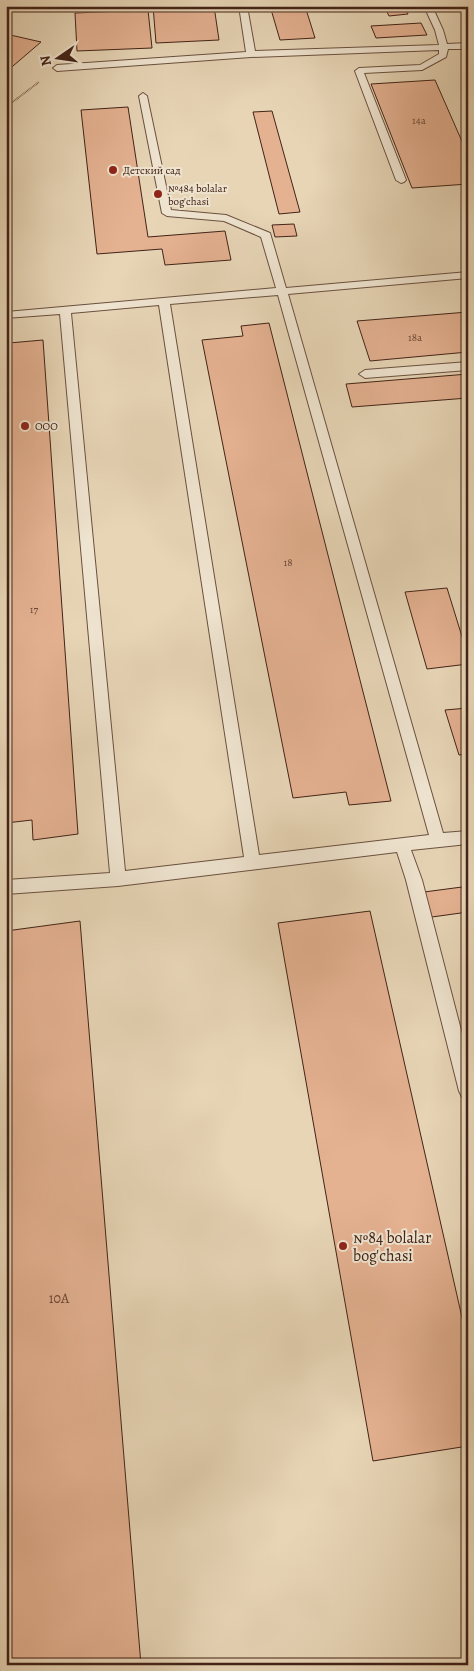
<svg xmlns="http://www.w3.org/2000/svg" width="474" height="1671" viewBox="0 0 474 1671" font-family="Alegreya,serif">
<rect width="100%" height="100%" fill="#e7d5b6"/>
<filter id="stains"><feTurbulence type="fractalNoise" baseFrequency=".004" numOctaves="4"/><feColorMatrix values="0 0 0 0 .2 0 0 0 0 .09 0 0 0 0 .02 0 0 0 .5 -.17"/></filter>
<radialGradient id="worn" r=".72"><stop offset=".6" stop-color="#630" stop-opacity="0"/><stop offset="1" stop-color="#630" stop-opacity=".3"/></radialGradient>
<!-- building -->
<g fill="#e4b191" stroke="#422317">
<polygon points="6,6 38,6 38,8 6,10"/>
<polygon points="153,6 214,6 219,40 156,43"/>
<polygon points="270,6 305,6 315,38 280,40"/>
<polygon points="384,6 404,6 408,14 389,16"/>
<polygon points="148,10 152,48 77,51 75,13"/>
<polygon points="421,23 427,35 376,38 371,26"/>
<polygon points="6,34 41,42 6,72"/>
<polygon points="435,80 468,155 468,184 412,188 371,84"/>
<polygon points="128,107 148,237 225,231 231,260 165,265 162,249 97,254 81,110"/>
<polygon points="272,111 300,212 279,214 253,112"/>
<polygon points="294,224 297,236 275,237 272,225"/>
<polygon points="468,312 468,352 370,361 357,321"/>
<polygon points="269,323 329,559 391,801 349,805 346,792 293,798 202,340 243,336 241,326"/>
<polygon points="43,340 78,834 33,840 32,820 6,823 6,353 10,353 9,343"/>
<polygon points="468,374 468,398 352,407 346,384"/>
<polygon points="447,588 468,656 468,664 427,669 405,592"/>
<polygon points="468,708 468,754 459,755 445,710"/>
<polygon points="462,887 468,912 432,917 424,892"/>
<polygon points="370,911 468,1344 468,1446 373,1461 278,923"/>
<polygon points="80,921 141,1665 6,1665 6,931"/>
</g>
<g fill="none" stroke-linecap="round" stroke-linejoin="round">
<!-- service casing -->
<g stroke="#6b503f" stroke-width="2">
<g id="service">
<polygon points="239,6 247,6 255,51 439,45 435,30 424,6 432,6 443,30 447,44 468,43 468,49 448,49 446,57 422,70 364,73 406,180 404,182 401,183 396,180 355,71 359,68 420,65 439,54 439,50 251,57 57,71 53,68 57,65 246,52"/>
<path d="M143,93l4,3 24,114 55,5 44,18 16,55 182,-16v6l-180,16 155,539 25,-2v13l-57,6 11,30 46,177v42l-6,-2 -3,-6 -53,-211 -9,-28 -279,34 -112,8v-14l104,-7 -50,-559 -54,4v-6l270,-24 -15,-51 -37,-16 -57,-5 -5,-3 -23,-117zM278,295l151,540 -170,20 -89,-551zM159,305l85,552 -119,14 -54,-558z"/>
<polygon points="468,362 468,370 365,378 359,374 365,370"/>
</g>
</g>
<!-- path -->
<polyline stroke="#422317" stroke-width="2" stroke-dasharray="0.5 1" stroke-linecap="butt" points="6,107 39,82"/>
<!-- service -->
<use href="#service" fill="#efe4d0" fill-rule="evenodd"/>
</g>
<!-- markers -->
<g fill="#8f2418" stroke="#efe4d0" stroke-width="2">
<circle cx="113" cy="170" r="5"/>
<circle cx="158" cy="194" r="5"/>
<circle cx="25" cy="426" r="5"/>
<circle cx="343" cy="1246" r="5"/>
</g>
<g text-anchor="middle" stroke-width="4" stroke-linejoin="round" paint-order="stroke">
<!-- number labels -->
<g font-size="11" fill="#6a4636">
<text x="419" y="124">14a</text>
<text x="415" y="341">18а</text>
<text x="288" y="566">18</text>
<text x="34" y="613">17</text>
</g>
<!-- far-poi labels -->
<g font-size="11" fill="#422317" stroke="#efe4d0" text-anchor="start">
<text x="123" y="174">Детский сад</text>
<text x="168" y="192">№484 bolalar<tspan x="168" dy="13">bog'chasi</tspan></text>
<text x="35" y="430">ООО</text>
</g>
<!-- near-number labels -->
<g font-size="14" fill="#6a4636">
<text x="59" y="1303">10A</text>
</g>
<!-- near-poi labels -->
<g font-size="16" fill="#422317" stroke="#efe4d0" text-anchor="start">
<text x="353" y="1243">№84 bolalar<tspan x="353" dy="18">bog'chasi</tspan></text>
</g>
</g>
<!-- margin -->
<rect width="474" height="1671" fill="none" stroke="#e7d5b6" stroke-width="25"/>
<rect x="8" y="8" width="459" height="1656" fill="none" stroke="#422317" stroke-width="2.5"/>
<rect x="12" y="12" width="449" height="1646" fill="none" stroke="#422317"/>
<!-- north arrow -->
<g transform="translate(58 58) rotate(257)" stroke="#efe4d0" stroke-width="4" paint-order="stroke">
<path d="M0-4L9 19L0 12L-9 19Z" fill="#422317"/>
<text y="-8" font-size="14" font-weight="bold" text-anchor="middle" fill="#422317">N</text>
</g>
<rect width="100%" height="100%" filter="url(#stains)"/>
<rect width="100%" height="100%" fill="url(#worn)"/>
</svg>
